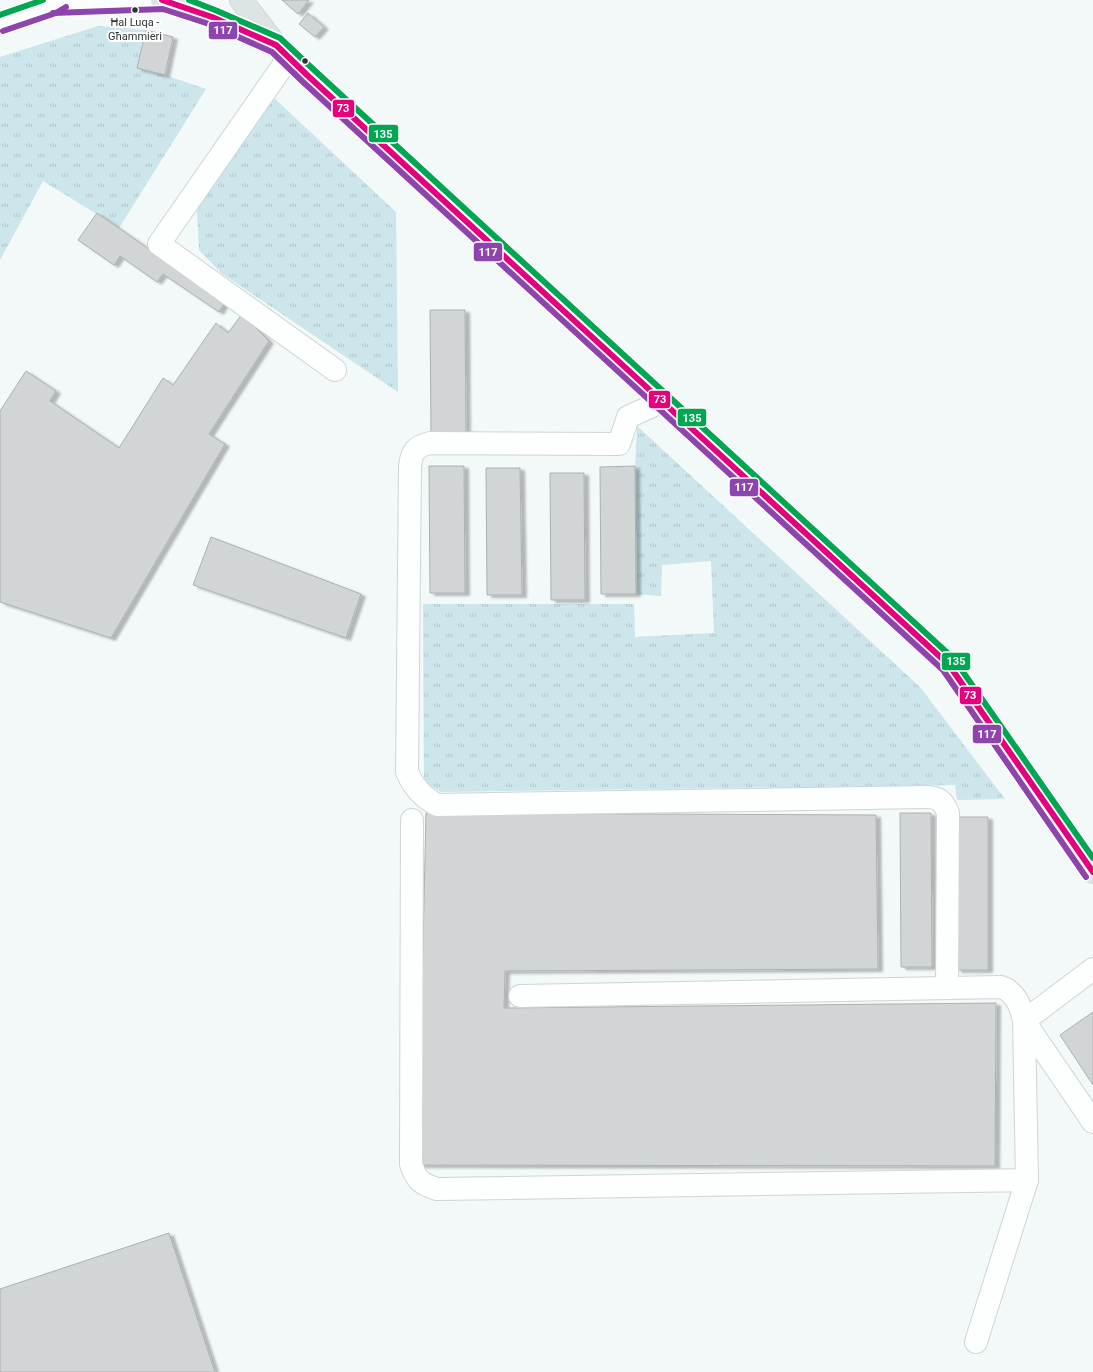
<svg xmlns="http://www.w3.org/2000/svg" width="1093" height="1372" viewBox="0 0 1093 1372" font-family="Roboto,sans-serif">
<defs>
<pattern id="grass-tufts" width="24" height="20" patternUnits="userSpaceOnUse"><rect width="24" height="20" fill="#cce6eb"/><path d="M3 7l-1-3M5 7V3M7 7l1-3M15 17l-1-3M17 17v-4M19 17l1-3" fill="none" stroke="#b0c6ca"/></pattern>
<filter id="shadow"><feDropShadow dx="4.5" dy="2.5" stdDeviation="1" flood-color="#0004"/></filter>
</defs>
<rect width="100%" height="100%" fill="#f3f8f9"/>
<!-- grass -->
<g fill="url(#grass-tufts)">
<polygon points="98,26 146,30 137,68 165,75 206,89 119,228 43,181 0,260 0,57"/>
<polygon points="272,96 396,212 398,392 221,273 199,250 197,211 201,195"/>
<polygon points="637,426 920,687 1005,799 957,800 955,785 441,792 424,782 423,604 634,604 635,637 714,633 711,561 662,565 661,596 636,594 635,466"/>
</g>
<!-- building -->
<g fill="#d1d5d6" stroke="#adb0b2" filter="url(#shadow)">
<polygon points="282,0 309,0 298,14"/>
<polygon points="308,13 324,27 315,37 299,24"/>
<polygon points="146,30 173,37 165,75 137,68"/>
<polygon points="97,213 225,302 219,312 163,274 157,282 120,256 114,265 78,240"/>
<polygon points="430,310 465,310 466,437 431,437"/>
<polygon points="242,314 269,341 209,434 225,444 111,638 0,602 0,411 26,371 56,391 50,401 119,448 163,378 173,385 216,323 228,333"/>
<polygon points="429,466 464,466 465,593 430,593"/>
<polygon points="635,466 636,594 601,594 600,467"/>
<polygon points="486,468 520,468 522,595 487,595"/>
<polygon points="550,473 584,473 585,600 551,600"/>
<polygon points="211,537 361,594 346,638 193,585"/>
<polygon points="426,813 876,815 878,969 505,971 504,1008 996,1003 995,1166 418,1165"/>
<polygon points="900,813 931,813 932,967 901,967"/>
<polygon points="956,817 988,817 988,970 957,970"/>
<polygon points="1093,1012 1093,1085 1060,1035"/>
<polygon points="169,1233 215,1372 0,1372 0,1289"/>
</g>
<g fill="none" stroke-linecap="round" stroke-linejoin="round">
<!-- minor casing -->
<g stroke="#d0d4d5" stroke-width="24">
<g id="minor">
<polyline points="53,5 164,1"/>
<polyline points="0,23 53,5 62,0"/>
<polyline points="289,57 159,244 335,370"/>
<path d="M663,401l-35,16 -9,27 -189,-1c-15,4 -18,8 -20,23l-3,306c7,16 16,25 30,33l489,-8c13,0 18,5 22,16l-1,175"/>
<path d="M412,820l-1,344c5,16 10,20 26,25l590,-9"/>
<path d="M520,996l481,-9c15,5 20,20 23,34l69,101"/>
<polyline points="976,1342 1027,1180 1024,1021 1093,969"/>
</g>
</g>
<!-- major casing -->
<g stroke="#d1d4d4" stroke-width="24">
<g id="major">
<polyline points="162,0 188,8 212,17 274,45"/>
<polyline points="241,0 276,45 289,57 307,75 949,665 1093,872"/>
</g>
</g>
<!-- minor -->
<use href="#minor" stroke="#fdfefe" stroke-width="22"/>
<!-- major -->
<use href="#major" stroke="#dce4e5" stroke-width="22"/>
<!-- bus-1 casing -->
<g stroke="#fff" stroke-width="9">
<polyline id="bus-1" points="162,0 212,17 276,45 307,75 949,665 1093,872"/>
</g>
<!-- bus-2 casing -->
<g stroke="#fff" stroke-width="9">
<g id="bus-2">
<polyline points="53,13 163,9 209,24 272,52 302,81 943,670 1086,877"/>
<polyline points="3,31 56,13 66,7"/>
</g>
</g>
<!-- bus-3 casing -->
<g stroke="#fff" stroke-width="9">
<g id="bus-3">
<polyline points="189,0 215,10 280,38 313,69 954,659 1093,858"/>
<polyline points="0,15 43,0"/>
</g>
</g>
<!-- bus-1 -->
<use href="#bus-1" stroke="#e5007d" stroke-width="6"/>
<!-- bus-2 -->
<use href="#bus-2" stroke="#8e44ad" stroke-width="6"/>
<!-- bus-3 -->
<use href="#bus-3" stroke="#00a651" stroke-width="6"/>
</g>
<!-- markers -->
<g fill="#2f3334" stroke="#fff" stroke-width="1.5">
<circle cx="135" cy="10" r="3.5"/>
<circle cx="305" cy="61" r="3.5"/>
</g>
<g text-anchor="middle" stroke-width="4" stroke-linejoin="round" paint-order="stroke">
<!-- bus labels -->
<g font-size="11" fill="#2f3334" stroke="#fff">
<text x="135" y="26">Ħal Luqa -<tspan x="135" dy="14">Għammieri</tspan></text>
</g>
</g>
<g stroke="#fff" stroke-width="1.5">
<rect x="208" y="21" width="30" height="19" rx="4" fill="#8e44ad"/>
<rect x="332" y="99" width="23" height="19" rx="4" fill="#e5007d"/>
<rect x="368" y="124" width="31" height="19" rx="4" fill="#00a651"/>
<rect x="473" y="242" width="30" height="20" rx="4" fill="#8e44ad"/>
<rect x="648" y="390" width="23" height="19" rx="4" fill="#e5007d"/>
<rect x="677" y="408" width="30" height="19" rx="4" fill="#00a651"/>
<rect x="729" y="478" width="30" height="19" rx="4" fill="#8e44ad"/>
<rect x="941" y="652" width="30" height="19" rx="4" fill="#00a651"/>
<rect x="959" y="686" width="23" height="19" rx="4" fill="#e5007d"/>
<rect x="972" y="724" width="30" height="20" rx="4" fill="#8e44ad"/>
</g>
<g font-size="11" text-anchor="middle" font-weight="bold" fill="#fff">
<text x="223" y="34">117</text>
<text x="343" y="112">73</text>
<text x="383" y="138">135</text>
<text x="488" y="256">117</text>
<text x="660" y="403">73</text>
<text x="692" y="422">135</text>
<text x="744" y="491">117</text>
<text x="956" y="665">135</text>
<text x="970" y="699">73</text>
<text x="987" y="738">117</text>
</g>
</svg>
